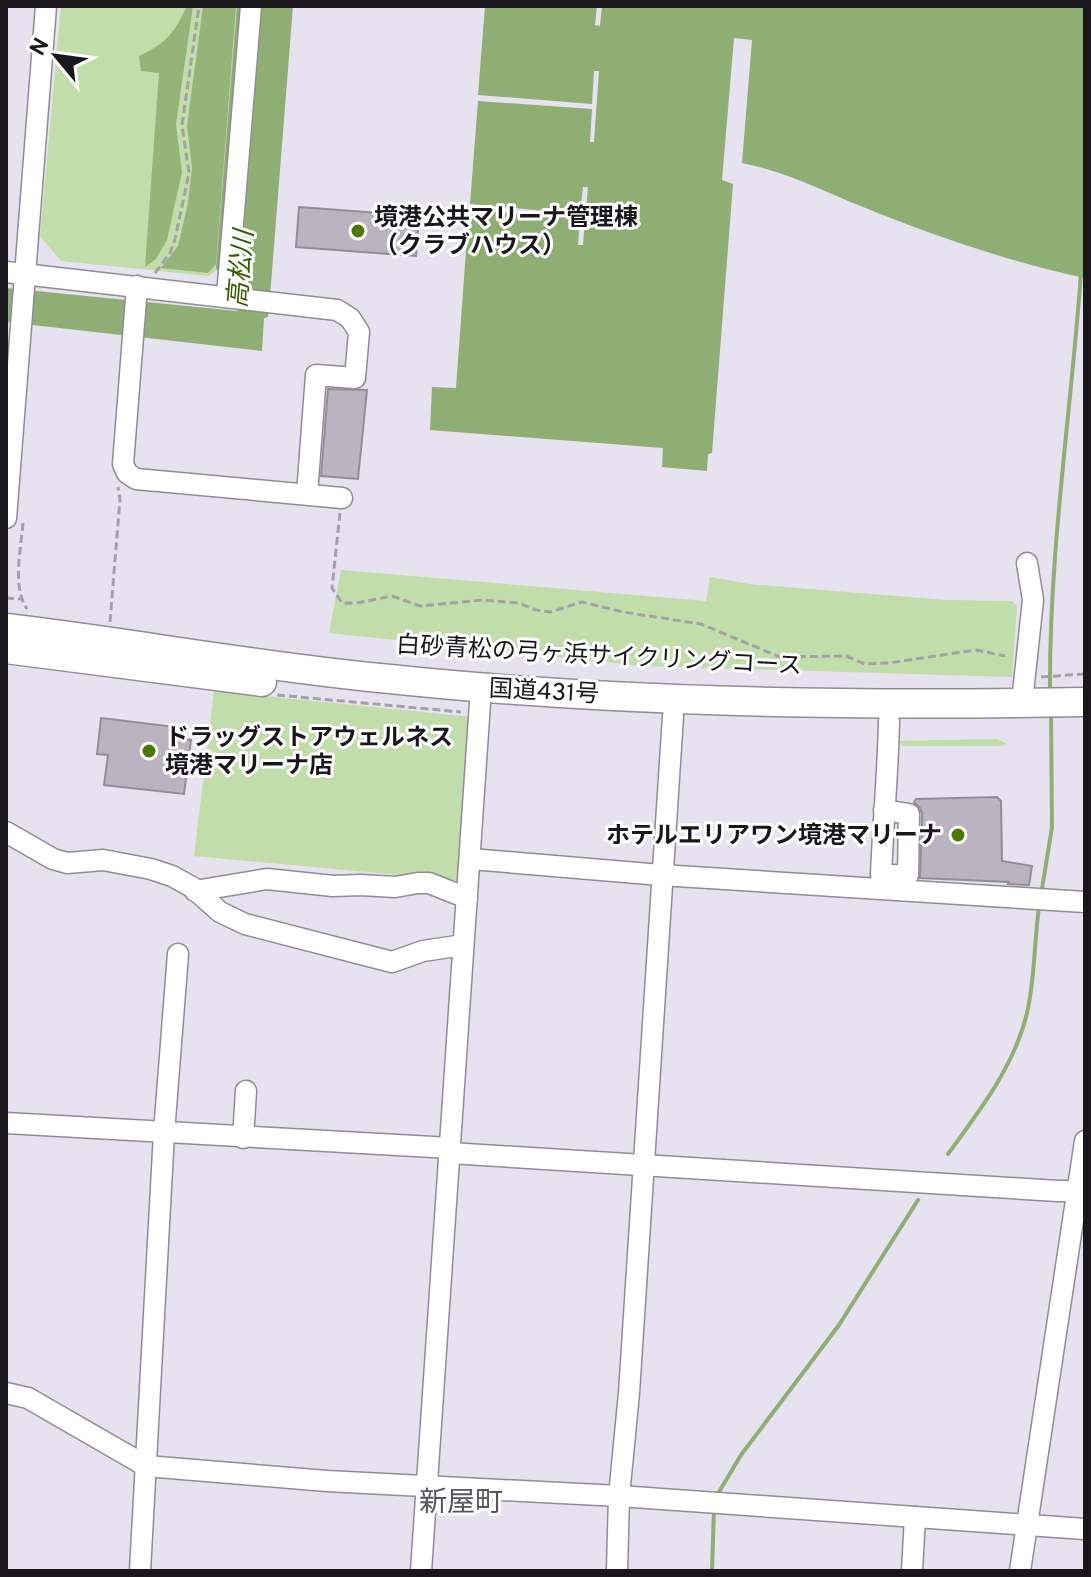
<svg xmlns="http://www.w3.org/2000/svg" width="1091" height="1577" viewBox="0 0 1091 1577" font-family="Overpass,'Noto Sans JP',sans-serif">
<rect width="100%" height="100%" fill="#e7e2ef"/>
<!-- green -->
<g fill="#c1dda9">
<polygon points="61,6 242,6 221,267 209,276 61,261 40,236"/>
<polygon points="341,570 706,601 710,577 749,584 945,600 1012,601 1017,606 1012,677 642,666 329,633"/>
<polygon points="214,691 472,717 463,881 194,856"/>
<polygon points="997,739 1007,744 1002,746 902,746 898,741"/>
</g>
<!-- forest -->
<g fill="#95b479">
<path d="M187,6h6l-17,118 6,48 -15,68 -11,19 -11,8 14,-194 -18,-2 -2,-15c28,-13 35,-23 48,-50z"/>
<polygon points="203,6 236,6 216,264 208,273 161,268 178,246 188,203 192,168 187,126"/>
</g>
<!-- water -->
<g fill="#8eae73">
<polygon points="262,6 293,6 271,284 268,317 264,318 262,351 6,322 6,288 237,311"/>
<path d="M485,6h112l-2,19 5,1 2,-20h483v272c-75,-16 -151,-42 -222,-71 -42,-17 -75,-35 -121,-44l10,-123 -18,-2 -12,142 11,4 -21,269 -4,1 -1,17 -45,-4 1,-19 -233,-18 2,-43 24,1 13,-178 111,8 -2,27h5l5,-58h-5l-3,27 -110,-10 8,-103 114,8 -2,33h4l5,-71h-5l-2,33 -114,-9z"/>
</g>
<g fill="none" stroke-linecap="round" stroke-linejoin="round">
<!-- stream -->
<g stroke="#8eae73" stroke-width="4">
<polyline points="218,268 239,6"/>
<path d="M1050,691c-1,-139 21,-278 31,-418"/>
<polyline points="1041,895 1052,827 1051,712"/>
<path d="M948,1154c32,-44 66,-87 79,-141 8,-34 7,-71 12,-106"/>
<polyline points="716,1497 741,1455 839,1325 918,1200"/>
<polyline points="712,1571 714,1509"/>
</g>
</g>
<!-- building -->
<g fill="#b9b4c0" stroke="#928d98" stroke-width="2">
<polygon points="299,207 419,216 416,256 296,247"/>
<polygon points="328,389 367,390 358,479 321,476"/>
<polygon points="101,718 184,728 182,739 191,740 184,794 104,785 108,755 97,754"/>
<polygon points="997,797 1001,801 1002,861 1032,866 1029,885 1008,884 1009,882 920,878 922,814 920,808 914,802 916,799"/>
</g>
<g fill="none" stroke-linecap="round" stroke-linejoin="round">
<!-- minor casing -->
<g stroke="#908b96" stroke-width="23">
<g id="minor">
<polyline points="6,272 337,310 350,318 359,332 355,378 316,375 307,494"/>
<polyline points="137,286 123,464 127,473 136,479 342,498"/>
<polyline points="227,296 251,6"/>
<polyline points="6,518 46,6"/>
<polyline points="1022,702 1033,600 1027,563"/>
<path d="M884,810l25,4 -1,61h-27c2,-51 7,-103 8,-154"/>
<polyline points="6,832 53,859 67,863 103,860 151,869 172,876 192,887 220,912 245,924 392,962 423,951 463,945"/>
<polyline points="471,859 661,875 1085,902"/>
<polyline points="195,891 267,879 333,886 361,885 395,887 418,883 429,883 467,898"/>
<polyline points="6,1123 451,1148"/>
<polyline points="243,1138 246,1091"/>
<polyline points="450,1153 1058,1191 1085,1191"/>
<polyline points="6,1393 28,1398 146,1466 327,1481 619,1496 1085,1529"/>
<polyline points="140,1571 164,1133 178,954"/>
<polyline points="421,1571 481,688"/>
<polyline points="617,1571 619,1496 629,1393 673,716"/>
<polyline points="912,1571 915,1517"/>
<polyline points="1020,1571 1085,1141"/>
</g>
</g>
<!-- highway casing -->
<g stroke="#908b96" stroke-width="31">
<g id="highway">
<path d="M6,628c128,15 255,39 384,51 230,24 463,27 695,23"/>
<polyline points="6,649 262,682"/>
</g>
</g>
<!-- path -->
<g stroke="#a4a0aa" stroke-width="3" stroke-dasharray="8 4" stroke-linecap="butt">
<polyline points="155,273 170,253 175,239 189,173 182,125 199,6"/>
<polyline points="340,513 332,588 342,603 357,603 392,596 420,606 483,600 519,603 536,610 550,612 582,602 623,612 701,624 780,657 846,656 865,664 888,663 976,650 1005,656"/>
<path d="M23,523c-2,26 -11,64 4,86"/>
<polyline points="6,598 21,599"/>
<polyline points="110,622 120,499 118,487"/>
<polyline points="1041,677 1085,674"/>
<polyline points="277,695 461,712"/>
</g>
<!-- minor -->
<use href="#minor" stroke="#fff" stroke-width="20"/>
<!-- highway -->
<use href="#highway" stroke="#fff" stroke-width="28"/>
</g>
<!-- markers -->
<g fill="#4c7a00" stroke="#fff" stroke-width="3">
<circle cx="358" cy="231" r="8"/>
<circle cx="149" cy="751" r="8"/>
<circle cx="958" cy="835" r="8"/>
</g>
<g text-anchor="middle" stroke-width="6" stroke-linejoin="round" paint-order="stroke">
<!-- poi labels -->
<g font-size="24" font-weight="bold" fill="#19171b" stroke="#fff" text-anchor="start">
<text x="374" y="225">境港公共マリーナ管理棟<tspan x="374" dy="28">（クラブハウス）</tspan></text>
<text x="165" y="745">ドラッグストアウェルネス<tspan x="165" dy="28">境港マリーナ店</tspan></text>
<text x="942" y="843" text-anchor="end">ホテルエリアワン境港マリーナ</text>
</g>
<!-- street labels -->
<g font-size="24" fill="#19171b" stroke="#fff">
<text transform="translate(599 655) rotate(3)" y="8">白砂青松の弓ヶ浜サイクリングコース</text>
<text transform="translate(544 691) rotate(3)" y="8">国道431号</text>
</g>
<!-- water labels -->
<g font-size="26" font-style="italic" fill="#385c00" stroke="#fff">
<text transform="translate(240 269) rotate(-85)" y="9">高松川</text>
</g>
<!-- quarter labels -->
<g font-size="28" fill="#58545e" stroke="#fff">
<text x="461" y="1511">新屋町</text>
</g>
</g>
<!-- border -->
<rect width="1091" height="1577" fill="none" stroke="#19171b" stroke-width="16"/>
<!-- north arrow -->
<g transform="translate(56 56) rotate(299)" stroke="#ffffff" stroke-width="6" paint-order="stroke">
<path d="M0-6L14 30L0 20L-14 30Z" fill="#19171b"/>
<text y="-12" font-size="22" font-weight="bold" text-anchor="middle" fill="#19171b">N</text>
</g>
</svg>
